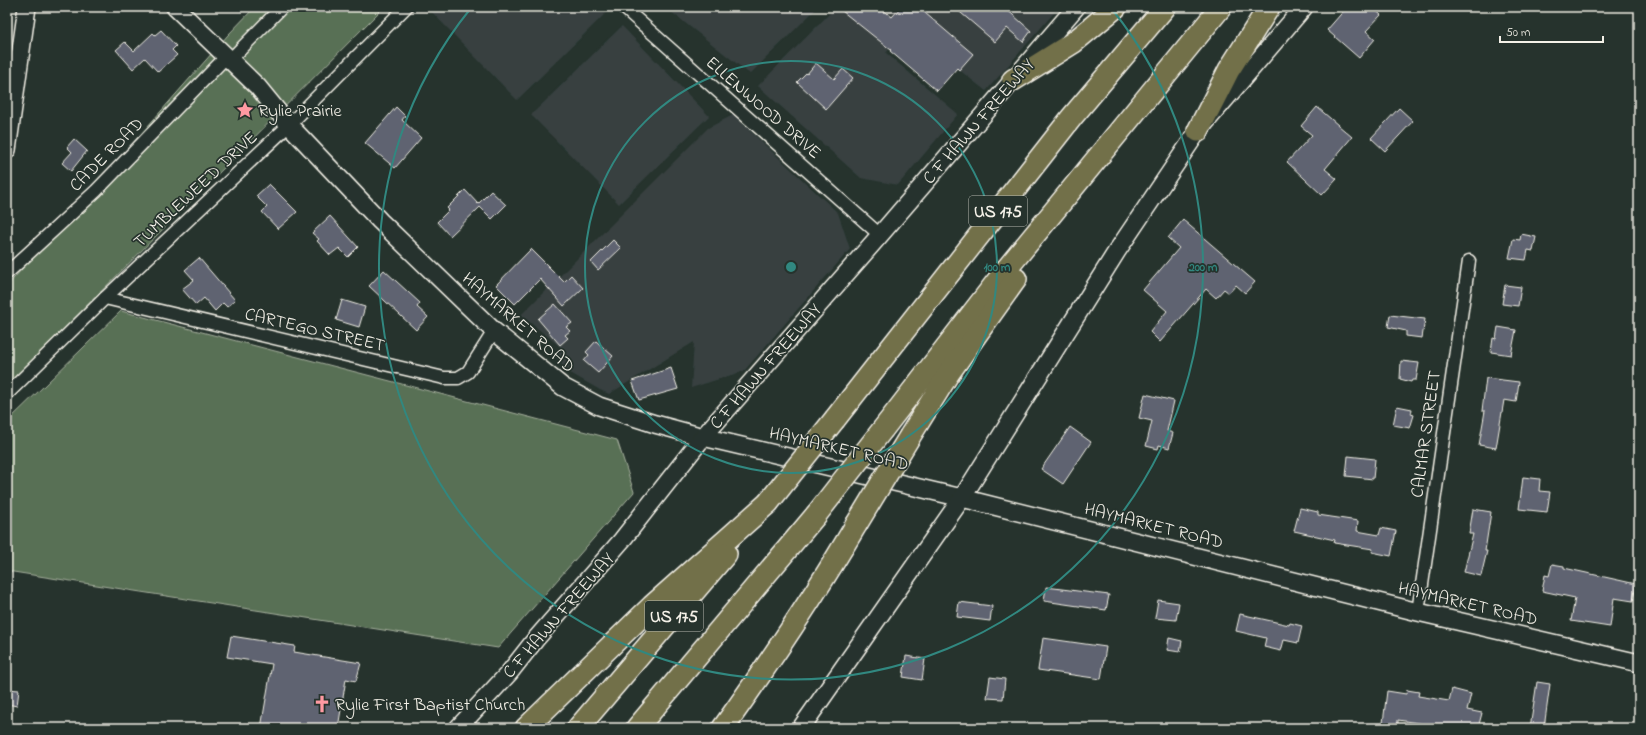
<svg xmlns="http://www.w3.org/2000/svg" width="1646" height="735" viewBox="0 0 1646 735" font-family="'Indie Flower',sans-serif">
<rect width="100%" height="100%" fill="#26332d"/>
<filter id="ink" filterUnits="userSpaceOnUse"><feTurbulence type="fractalNoise" baseFrequency=".025" numOctaves="2"/><feDisplacementMap in="SourceGraphic" scale="8" xChannelSelector="R" yChannelSelector="G"/><feConvolveMatrix kernelMatrix="1 2 1 2 8 2 1 2 1" color-interpolation-filters="sRGB"/></filter>
<g filter="url(#ink)">
<!-- built -->
<g fill="#374141">
<polygon points="431,7 602,7 607,12 517,100 429,9"/>
<polygon points="665,7 818,7 750,74"/>
<polygon points="836,7 1059,7 986,91 906,28 886,53 958,114 898,185 861,178 758,86"/>
<polygon points="622,26 709,116 619,204 531,115"/>
<polygon points="733,115 838,213 850,249 744,371 691,388 694,342 609,394 600,390 567,371 555,356 563,349 521,315 708,128"/>
</g>
<!-- green -->
<g fill="#586f54" stroke="#a6b09e">
<polygon points="255,7 384,7 7,386 7,286 228,35"/>
<polygon points="121,311 617,440 634,492 498,648 7,571 7,422"/>
</g>
<!-- building -->
<g fill="#5e6371" stroke="#f4f1e8">
<polygon points="837,7 879,7 892,17 901,7 918,7 973,54 959,70 957,68 937,91 890,51 891,50"/>
<polygon points="954,7 1004,7 1031,31 1023,42 1007,28 995,42"/>
<polygon points="1347,7 1372,7 1381,15 1366,31 1375,39 1359,58 1327,30"/>
<polygon points="161,30 176,46 172,50 177,55 158,72 145,58 133,69 116,50 125,42 134,51 153,33 155,35"/>
<polygon points="816,63 834,79 843,69 853,78 826,109 797,82 806,73 807,74"/>
<polygon points="396,107 405,116 402,120 421,138 395,168 365,143"/>
<polygon points="1317,107 1352,137 1325,169 1337,179 1322,195 1287,162 1312,135 1301,126"/>
<polygon points="1399,108 1413,121 1385,151 1371,138"/>
<polygon points="74,139 87,151 71,171 62,163 72,152 67,147"/>
<polygon points="269,184 297,212 278,229 262,212 267,207 256,196"/>
<polygon points="465,190 478,204 491,191 506,205 492,219 480,207 450,236 437,222 449,210 447,208"/>
<polygon points="330,216 358,247 348,257 339,248 330,255 317,241 319,239 312,233"/>
<polygon points="1183,220 1255,282 1245,293 1236,285 1229,293 1224,289 1216,298 1206,289 1160,342 1150,332 1167,311 1143,290 1179,248 1168,238"/>
<polygon points="1521,234 1536,237 1533,251 1528,250 1526,260 1509,258 1513,239 1520,240"/>
<polygon points="613,240 621,248 598,270 591,262"/>
<polygon points="531,249 564,282 571,275 583,288 564,306 540,279 515,304 496,285"/>
<polygon points="199,258 235,300 227,307 223,303 215,311 204,298 196,305 182,289 194,280 185,270"/>
<polygon points="384,270 420,303 417,307 428,317 416,330 369,286"/>
<polygon points="1505,285 1521,287 1518,306 1502,304"/>
<polygon points="342,300 365,307 359,327 336,320"/>
<polygon points="555,304 572,323 566,327 570,331 565,335 568,338 560,345 538,319"/>
<polygon points="1390,315 1425,319 1422,338 1406,336 1406,331 1388,327"/>
<polygon points="1498,327 1516,330 1511,355 1491,352 1493,338 1496,339"/>
<polygon points="596,341 613,356 598,373 584,361 589,355 586,352"/>
<polygon points="1401,361 1419,363 1416,380 1412,380 1411,382 1400,379"/>
<polygon points="671,368 678,389 639,400 632,381"/>
<polygon points="1486,378 1519,382 1516,402 1504,400 1496,448 1479,445 1485,411 1482,411"/>
<polygon points="1145,394 1174,401 1167,431 1173,433 1169,448 1159,445 1158,449 1146,446 1152,421 1139,418"/>
<polygon points="1397,406 1412,409 1411,414 1414,415 1410,428 1393,425"/>
<polygon points="1070,427 1091,442 1063,484 1041,469"/>
<polygon points="1348,456 1375,459 1373,479 1346,476"/>
<polygon points="1523,477 1540,479 1539,491 1550,492 1547,512 1519,509"/>
<polygon points="1300,508 1318,512 1318,515 1358,521 1357,531 1379,535 1381,528 1396,531 1391,556 1372,552 1373,549 1334,543 1335,540 1294,531"/>
<polygon points="1473,509 1491,512 1485,551 1487,551 1481,576 1464,572 1473,534 1469,534"/>
<polygon points="1552,564 1564,566 1564,568 1636,584 1633,601 1614,598 1610,627 1571,621 1575,598 1542,591 1545,575 1549,576"/>
<polygon points="1046,587 1109,595 1106,610 1044,601"/>
<polygon points="1158,600 1179,603 1176,620 1155,618"/>
<polygon points="959,602 992,606 990,621 957,617"/>
<polygon points="1240,614 1289,625 1290,623 1302,626 1298,643 1284,640 1281,651 1264,647 1266,638 1236,631"/>
<polygon points="231,636 295,646 294,652 361,663 356,681 346,679 338,728 261,728 272,664 227,657"/>
<polygon points="1043,638 1106,647 1101,679 1038,670"/>
<polygon points="1169,638 1182,641 1180,652 1167,650"/>
<polygon points="906,656 925,659 922,680 903,677"/>
<polygon points="990,677 1005,679 1003,699 987,698"/>
<polygon points="1537,682 1550,684 1544,728 1530,728"/>
<polygon points="7,689 19,690 17,706 7,704"/>
<polygon points="1452,689 1471,694 1467,710 1482,713 1478,728 1438,728 1438,726 1398,720 1398,725 1383,723 1387,691 1406,694 1407,690 1419,692 1418,696 1449,701"/>
</g>
<g fill="none" stroke-linecap="round" stroke-linejoin="round">
<!-- street casing -->
<g stroke="#f4f1e8" stroke-width="15">
<g id="street">
<polyline points="623,7 880,235"/>
<polyline points="229,61 282,7"/>
<polyline points="7,273 96,191 226,57"/>
<polyline points="105,298 444,378 458,378 468,372 494,331"/>
<polyline points="7,394 105,298 289,125 406,7"/>
<polyline points="1418,612 1469,261"/>
</g>
</g>
<!-- secondary casing -->
<g stroke="#f4f1e8" stroke-width="20">
<g id="secondary">
<polyline points="175,7 258,87 289,125 380,221 494,331 563,387 599,406 655,424 703,437 962,498 1418,612 1639,663"/>
<polyline points="7,150 27,7"/>
<polyline points="458,728 509,673 535,640 622,540 703,437 880,235 1076,7"/>
<polyline points="801,728 962,498 1117,251 1198,131 1304,7"/>
</g>
</g>
<!-- highway casing -->
<g stroke="#f4f1e8" stroke-width="24">
<g id="highway">
<polyline points="1013,80 1074,42 1116,7"/>
<polyline points="1198,131 1229,70 1269,7"/>
<polyline points="835,419 1072,117 1165,7"/>
<polyline points="883,429 1005,271 1221,7"/>
<polyline points="910,436 949,373 1016,279"/>
<polyline points="526,728 652,606 768,503"/>
<polyline points="578,728 726,554"/>
<polyline points="637,728 816,515"/>
<path d="M723,728c47,-66 92,-133 133,-203"/>
</g>
</g>
<!-- street -->
<use href="#street" stroke="#26332d" stroke-width="12"/>
<!-- secondary -->
<use href="#secondary" stroke="#26332d" stroke-width="17"/>
<!-- highway -->
<use href="#highway" stroke="#726f4a" stroke-width="21"/>
<!-- highway-bridge casing -->
<g stroke="#f4f1e8" stroke-width="24" stroke-linecap="butt">
<g id="highway-bridge">
<polyline points="768,503 835,419"/>
<polyline points="816,515 883,429"/>
<polyline points="856,525 910,436"/>
</g>
</g>
<!-- highway-bridge -->
<use href="#highway-bridge" stroke="#726f4a" stroke-width="21"/>
</g>
</g>
<!-- distance rings -->
<g fill="none" stroke="#318880" stroke-width="2">
<circle cx="791" cy="267" r="206"/>
<path d="M1111 8A412 412 0 1 1 471 8"/>
</g>
<!-- icons -->
<defs>
<g id="sight-bare" transform="scale(1.38)"><path d="M0-6L1.8-2.2L6-1.7L2.9 1.2L3.7 5.4L0 3.3L-3.7 5.4L-2.9 1.2L-6-1.7L-1.8-2.2Z" fill="#ff9aa2" stroke="#26332d" stroke-width="2.5" paint-order="stroke"/></g>
<g id="church-bare" transform="scale(1.38)"><path d="M-1.2-6h2.4v3.5h3.3v2.4h-3.3V6h-2.4V-.1h-3.3v-2.4h3.3Z" fill="#ff9aa2" stroke="#26332d" stroke-width="2.5" paint-order="stroke"/></g>
</defs>
<g fill-rule="evenodd">
<use href="#sight-bare" x="245" y="110"/>
<use href="#church-bare" x="322" y="704"/>
</g>
<g text-anchor="middle" stroke-width="3.5" stroke-linejoin="round" paint-order="stroke">
<!-- shield labels -->
<g fill="#26332d" stroke="#b6b8b0" stroke-width="1">
<rect x="969" y="196" width="58" height="30" rx="3"/>
<rect x="645" y="601" width="58" height="30" rx="3"/>
</g>
<g font-size="17" font-weight="bold" fill="#f4f1e8">
<text x="998" y="217">US 175</text>
<text x="674" y="622">US 175</text>
</g>
<!-- street labels -->
<g font-size="18" fill="#f4f1e8" stroke="#26332d">
<text transform="translate(764 107) rotate(41)" y="6">ELLENWOOD DRIVE</text>
<text transform="translate(978 121) rotate(-49)" y="6">C F HAWN FREEWAY</text>
<text transform="translate(106 154) rotate(-45)" y="6">CADE ROAD</text>
<text transform="translate(195 189) rotate(-43)" y="6">TUMBLEWEED DRIVE</text>
<text transform="translate(519 322) rotate(41)" y="6">HAYMARKET ROAD</text>
<text transform="translate(315 329) rotate(13)" y="6">CARTEGO STREET</text>
<text transform="translate(765 366) rotate(-49)" y="6">C F HAWN FREEWAY</text>
<text transform="translate(1425 434) rotate(-82)" y="6">CALMAR STREET</text>
<text transform="translate(839 448) rotate(13)" y="6">HAYMARKET ROAD</text>
<text transform="translate(1154 525) rotate(14)" y="6">HAYMARKET ROAD</text>
<text transform="translate(1468 603) rotate(13)" y="6">HAYMARKET ROAD</text>
<text transform="translate(558 615) rotate(-49)" y="6">C F HAWN FREEWAY</text>
</g>
<!-- poi labels -->
<g font-size="18" fill="#f4f1e8" stroke="#26332d" text-anchor="start">
<text x="258" y="116">Rylie Prairie</text>
<text x="335" y="710">Rylie First Baptist Church</text>
</g>
</g>
<circle cx="791" cy="267" r="6" fill="#318880" stroke="#26332d" stroke-width="2"/>
<g font-size="12" text-anchor="middle" font-weight="bold" fill="#318880" stroke="#26332d" stroke-width="3.5" stroke-linejoin="round" paint-order="stroke">
<text x="997" y="271">100 m</text>
<text x="1203" y="271">200 m</text>
</g>
<!-- margin -->
<rect width="1646" height="735" fill="none" stroke="#26332d" stroke-width="24"/>
<rect x="12" y="12" width="1622" height="711" fill="none" stroke="#f4f1e8" stroke-width="1.5" filter="url(#ink)"/>
<!-- scale -->
<path d="M1500 36v6h103v-6" fill="none" stroke="#f4f1e8" stroke-width="2"/>
<text x="1506" y="36" font-size="12" fill="#f4f1e8" stroke="#26332d" stroke-width="3" paint-order="stroke">50 m</text>
</svg>
